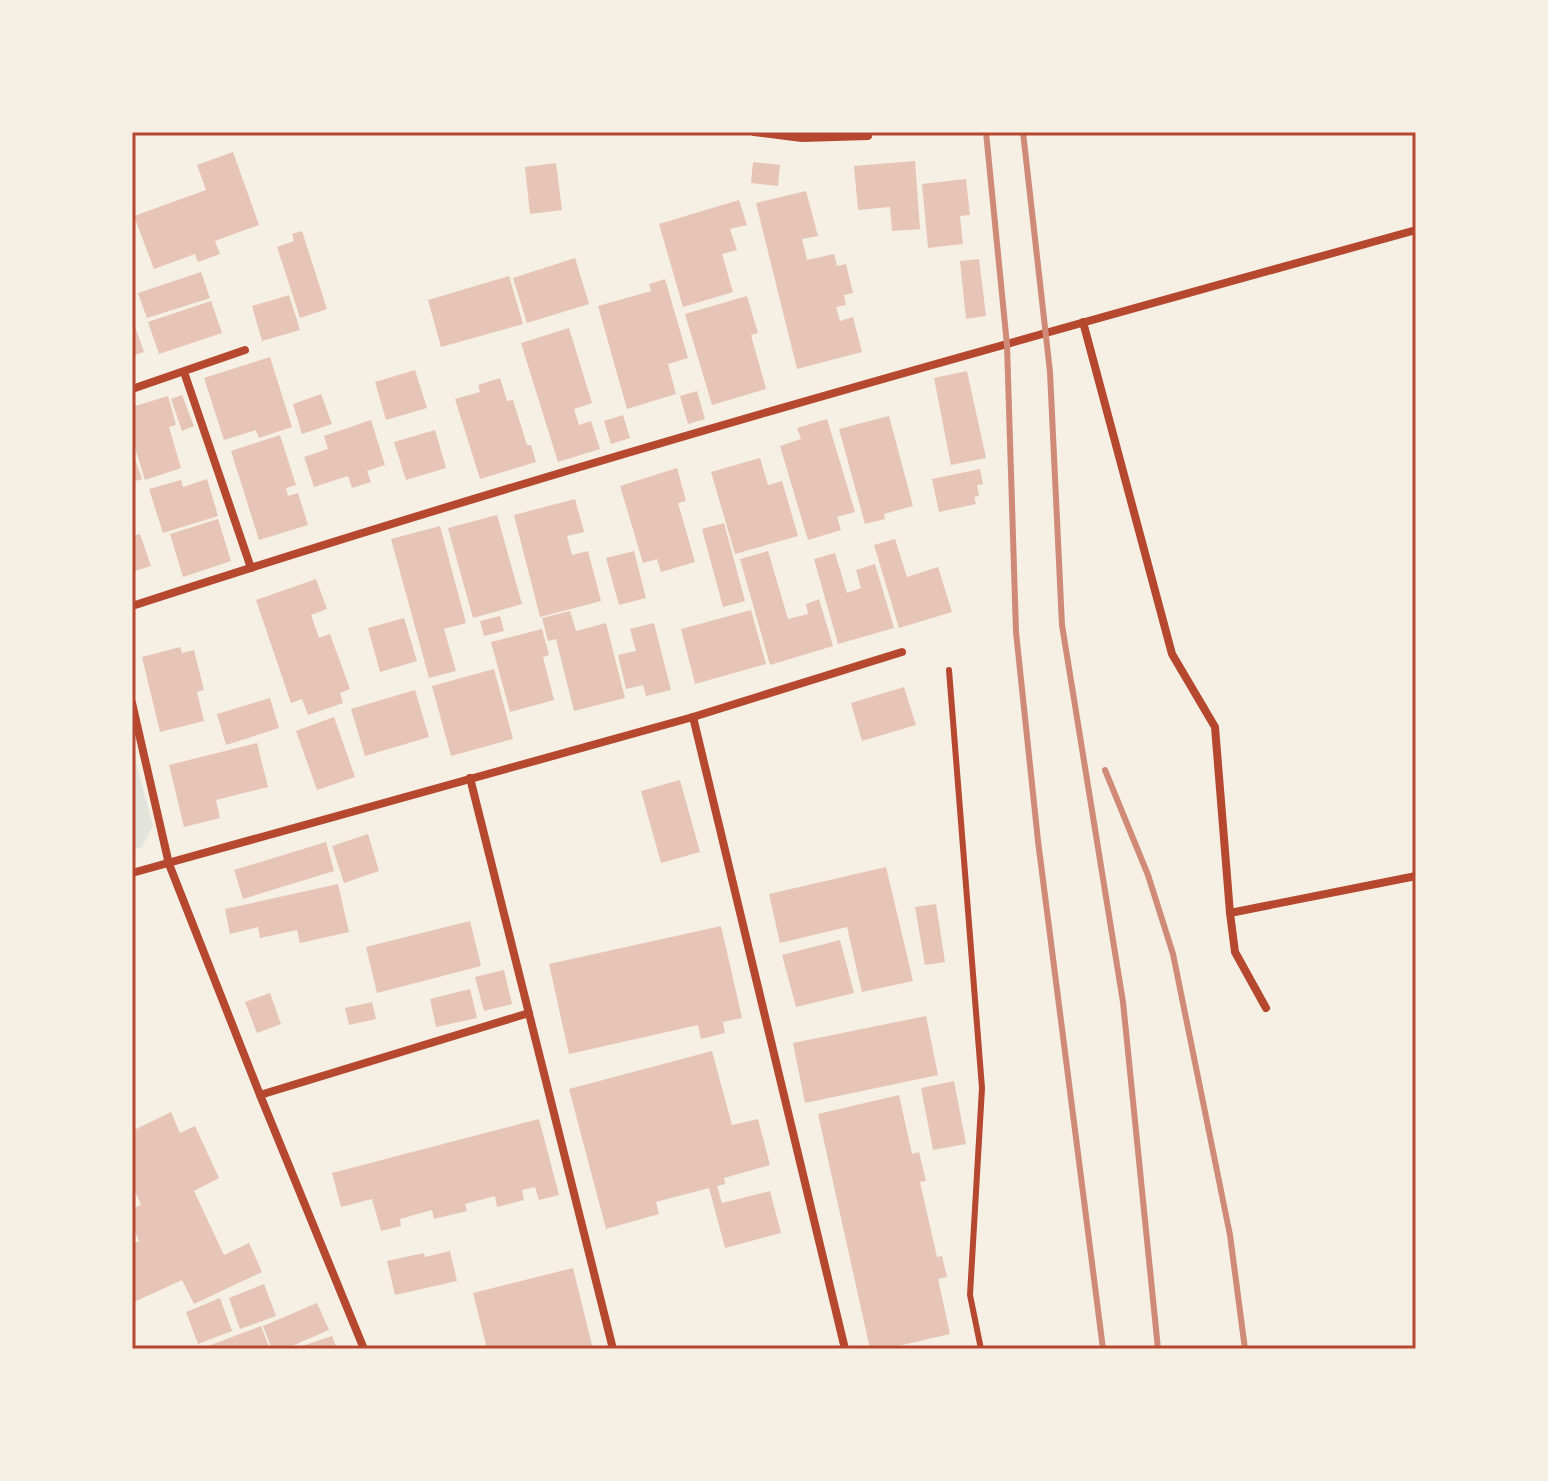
<svg xmlns="http://www.w3.org/2000/svg" width="1548" height="1481" viewBox="0 0 1548 1481" font-family="'DejaVu Sans',sans-serif">
<rect width="100%" height="100%" fill="#f6efe4"/>
<!-- green -->
<polygon fill="#e2e4dc" points="132,747 153,826 142,847 132,850"/>
<!-- building -->
<g fill="#e6c5b7">
<polygon points="233,152 259,225 215,241 220,254 198,262 195,254 154,269 134,216 206,190 197,165"/>
<polygon points="915,161 920,229 892,231 890,207 858,210 854,166"/>
<polygon points="753,162 780,165 778,186 751,183"/>
<polygon points="556,163 562,210 530,214 525,167"/>
<polygon points="966,179 970,215 960,216 963,244 928,248 922,184"/>
<polygon points="806,191 818,236 802,239 807,260 834,254 837,266 846,264 853,293 844,295 846,305 836,307 840,321 853,317 862,352 797,369 756,203"/>
<polygon points="739,200 747,225 730,229 737,250 722,254 733,292 683,307 659,224"/>
<polygon points="302,231 327,309 300,318 277,247 294,241 292,234"/>
<polygon points="575,258 589,304 527,323 513,278"/>
<polygon points="979,259 986,316 966,319 960,261"/>
<polygon points="201,272 210,298 147,318 138,293"/>
<polygon points="509,276 523,324 441,347 428,300"/>
<polygon points="665,279 688,358 668,364 676,394 627,409 598,306 651,291 649,284"/>
<polygon points="289,295 300,330 262,341 252,306"/>
<polygon points="747,296 758,333 751,335 766,389 712,405 685,314"/>
<polygon points="211,301 222,333 159,354 148,322"/>
<polygon points="132,318 144,352 132,356"/>
<polygon points="569,328 592,403 574,409 579,425 591,421 600,449 558,462 521,343"/>
<polygon points="270,357 292,427 259,438 256,430 224,440 204,378"/>
<polygon points="415,370 427,408 386,420 375,382"/>
<polygon points="967,371 986,458 951,465 934,378"/>
<polygon points="500,378 507,401 513,400 527,445 531,445 536,462 480,479 455,399 480,392 478,385"/>
<polygon points="697,391 705,419 688,424 680,396"/>
<polygon points="321,394 332,424 302,434 293,404"/>
<polygon points="182,395 194,426 182,431 171,399"/>
<polygon points="168,396 176,425 169,427 181,468 145,480 132,438 132,407"/>
<polygon points="623,415 630,438 611,444 604,421"/>
<polygon points="889,416 913,506 884,514 885,519 865,524 839,429"/>
<polygon points="827,419 855,512 837,517 841,530 808,540 780,446 801,439 797,428"/>
<polygon points="371,420 385,465 367,471 371,482 352,488 348,476 314,487 304,457 328,449 324,436"/>
<polygon points="435,430 446,468 406,480 394,442"/>
<polygon points="280,435 296,485 286,488 288,496 298,493 308,525 259,540 231,451"/>
<polygon points="132,450 142,479 132,482"/>
<polygon points="760,458 768,485 782,481 798,536 735,554 711,472"/>
<polygon points="677,468 686,501 678,503 695,562 661,572 657,559 643,563 620,486"/>
<polygon points="980,469 983,484 977,485 979,496 974,497 976,504 939,512 932,479"/>
<polygon points="207,479 218,516 163,533 149,489 181,480 183,487"/>
<polygon points="575,499 584,532 567,536 572,555 588,551 601,601 540,617 514,515"/>
<polygon points="497,515 522,604 473,618 448,528"/>
<polygon points="218,519 231,561 183,577 170,534"/>
<polygon points="724,523 745,601 723,607 702,529"/>
<polygon points="440,526 466,623 444,629 456,671 429,678 391,539"/>
<polygon points="140,534 151,566 132,572 132,536"/>
<polygon points="895,539 907,577 938,567 952,612 899,628 874,545"/>
<polygon points="634,551 646,598 619,605 606,558"/>
<polygon points="768,551 788,619 808,614 806,604 819,599 833,646 770,665 740,559"/>
<polygon points="835,553 847,593 861,588 856,570 875,564 894,628 838,644 814,559"/>
<polygon points="316,579 327,609 311,615 319,638 330,634 350,689 340,693 343,703 308,715 302,699 291,703 256,600"/>
<polygon points="751,610 766,664 695,684 681,629"/>
<polygon points="570,611 576,631 606,623 625,698 574,711 556,639 548,641 542,618"/>
<polygon points="500,616 504,631 484,636 480,621"/>
<polygon points="404,618 417,661 380,672 368,628"/>
<polygon points="654,623 671,690 646,696 643,685 626,689 618,655 636,651 630,629"/>
<polygon points="542,629 549,655 543,657 554,700 510,712 491,642"/>
<polygon points="180,647 182,653 194,650 204,690 197,692 204,721 160,732 142,657"/>
<polygon points="494,669 513,739 451,756 432,686"/>
<polygon points="904,687 916,725 862,741 851,703"/>
<polygon points="415,690 429,737 365,756 351,709"/>
<polygon points="270,698 279,728 226,745 217,714"/>
<polygon points="334,717 355,777 317,790 296,731"/>
<polygon points="257,743 268,787 216,800 220,818 184,827 169,765"/>
<polygon points="680,780 700,852 661,863 641,791"/>
<polygon points="368,834 379,871 344,883 332,846"/>
<polygon points="326,842 334,871 243,899 234,870"/>
<polygon points="886,867 913,981 862,992 847,927 780,943 769,894"/>
<polygon points="338,884 349,932 300,943 297,930 260,938 258,927 230,934 225,909"/>
<polygon points="936,904 945,962 925,965 915,907"/>
<polygon points="470,921 481,966 377,993 366,947"/>
<polygon points="721,926 742,1018 723,1022 725,1033 701,1039 698,1025 569,1054 549,964"/>
<polygon points="840,940 854,993 796,1007 782,955"/>
<polygon points="504,970 512,1004 484,1011 475,977"/>
<polygon points="470,989 477,1018 436,1027 430,999"/>
<polygon points="270,993 281,1024 257,1033 245,1002"/>
<polygon points="372,1002 376,1019 349,1025 345,1008"/>
<polygon points="926,1016 938,1075 805,1103 793,1043"/>
<polygon points="712,1051 732,1125 758,1119 770,1165 724,1178 725,1184 717,1186 722,1203 770,1191 781,1233 725,1248 709,1188 656,1202 659,1214 606,1229 569,1089"/>
<polygon points="954,1081 966,1144 933,1150 921,1088"/>
<polygon points="899,1095 912,1154 919,1152 926,1181 920,1182 937,1257 942,1256 947,1277 938,1279 950,1334 885,1349 870,1349 818,1114"/>
<polygon points="171,1112 180,1133 195,1126 219,1178 194,1191 224,1255 249,1243 262,1272 194,1304 182,1280 132,1303 132,1244 139,1241 132,1225 132,1209 141,1205 132,1185 132,1131"/>
<polygon points="539,1119 559,1195 539,1200 535,1187 522,1190 524,1200 497,1207 495,1196 465,1204 467,1211 434,1219 432,1210 400,1219 401,1226 381,1231 372,1199 341,1207 332,1173"/>
<polygon points="450,1251 457,1281 395,1295 387,1261 424,1253 425,1257"/>
<polygon points="573,1268 593,1349 487,1349 473,1293"/>
<polygon points="264,1284 276,1316 240,1329 229,1298"/>
<polygon points="220,1298 232,1331 198,1344 186,1312"/>
<polygon points="317,1303 329,1330 285,1349 272,1349 263,1326"/>
<polygon points="261,1326 270,1349 200,1349"/>
<polygon points="332,1336 337,1349 296,1349 296,1348"/>
</g>
<g fill="none" stroke-linecap="round" stroke-linejoin="round">
<!-- service -->
<polyline stroke="#b5482f" stroke-width="6" points="949,670 982,1088 970,1295 981,1349"/>
<!-- minor -->
<g stroke="#b5482f" stroke-width="8">
<polyline points="754,132 802,138 868,136 867,132"/>
<polyline points="1083,322 1172,654 1215,727 1230,913"/>
<polyline points="184,372 251,568"/>
<polyline points="132,389 245,350"/>
<path d="M132,606c424,-138 854,-257 1284,-376"/>
<polyline points="132,703 169,864 260,1095 364,1349"/>
<polyline points="693,717 845,1349"/>
<polyline points="470,778 613,1349"/>
<polyline points="132,873 693,717 902,652"/>
<polyline points="1266,1008 1235,952 1230,913 1416,876"/>
<polyline points="260,1095 529,1013"/>
</g>
<!-- rail -->
<g stroke="#cf8b77" stroke-width="6">
<polyline points="986,132 1007,345 1016,632 1038,841 1103,1349"/>
<polyline points="1023,132 1050,372 1062,625 1123,1002 1158,1349"/>
<polyline points="1105,770 1148,875 1173,954 1230,1235 1245,1349"/>
</g>
</g>
<!-- border -->
<rect width="1548" height="1481" fill="none" stroke="#f6efe4" stroke-width="268"/>
<rect x="134" y="134" width="1280" height="1213" fill="none" stroke="#b5482f" stroke-width="3"/>
</svg>
